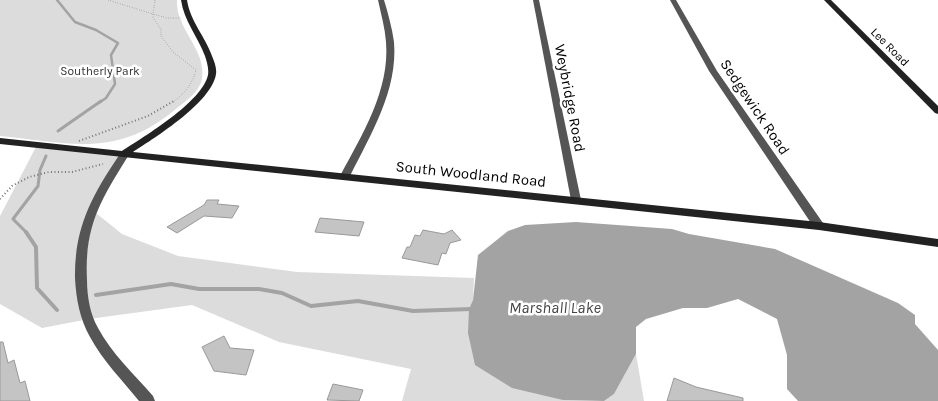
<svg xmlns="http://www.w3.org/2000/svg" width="938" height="401" viewBox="0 0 938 401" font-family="Karla,sans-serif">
<rect width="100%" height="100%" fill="#fff"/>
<!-- green -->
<g fill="#dcdcdc">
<path d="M0,0h177c-2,28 30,50 25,79 -3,13 -15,21 -25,29 -60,51 -105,35 -177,28z"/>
<polygon points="37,145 125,153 91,209 122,234 178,256 297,272 474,278 473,300 469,309 563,400 599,401 402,401 411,369 279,342 192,305 89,319 42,328 0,304 0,216"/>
<polygon points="636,354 644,401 604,401 614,394"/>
</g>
<!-- water -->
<polygon fill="#a3a3a3" points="576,222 672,229 689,234 775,249 898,303 915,315 915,324 938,350 938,401 798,401 787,389 787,355 777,319 738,299 707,308 683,308 646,319 636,327 636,354 614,394 604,401 563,400 512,388 475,365 468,333 469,309 473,300 478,255 508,231 525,225"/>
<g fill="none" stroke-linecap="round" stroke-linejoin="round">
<!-- stream-far2 -->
<polyline stroke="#a3a3a3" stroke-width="2.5" points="57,0 75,22 96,30 118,43 111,55 115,84 106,98 99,103"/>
<!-- stream-far1 -->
<g stroke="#a3a3a3" stroke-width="3">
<polyline points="58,131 101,101"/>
<polyline points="27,233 13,219 38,186 40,170 46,156"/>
</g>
<!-- stream -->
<g stroke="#a3a3a3" stroke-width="4">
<polyline points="26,232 36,247 37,288 57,310"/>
<polyline points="96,295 171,284 199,289 259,289 282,293 311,306 358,301 413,311 472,309"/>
</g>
</g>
<!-- building -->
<g fill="#c4c4c4" stroke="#999">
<polygon points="207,200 219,200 217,204 239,206 232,218 204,216 177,233 167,227 204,205"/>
<polygon points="320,218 364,222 359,236 315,232"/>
<polygon points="423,230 444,234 452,230 461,240 450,243 446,254 442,253 438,265 402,258 407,247 410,247 415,235 420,236"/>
<polygon points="224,336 230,348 254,350 246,375 214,371 202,347"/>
<polygon points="0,342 3,342 8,363 14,360 20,383 25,381 30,401 0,401"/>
<polygon points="674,378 696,387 743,398 743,401 667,401"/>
<polygon points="333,384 363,390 359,401 327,400"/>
</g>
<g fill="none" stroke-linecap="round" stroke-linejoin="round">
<!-- path-far1 -->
<g stroke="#777" stroke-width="1" stroke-dasharray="0.5 2" stroke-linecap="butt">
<path d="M108,0l45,14v4l8,11v7l12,16 23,18c-4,15 -11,23 -24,33"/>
<polyline points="155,0 153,14 167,18 181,18"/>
</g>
<!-- path -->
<g stroke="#777" stroke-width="2" stroke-dasharray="1 2.5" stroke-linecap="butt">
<polyline points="79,141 148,116 174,101"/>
<polyline points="0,199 12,186 29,177 49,172 72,172 103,164"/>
</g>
<!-- street -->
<g fill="#555" fill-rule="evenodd">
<path d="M378,0h6c4,13 8,28 10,42 4,48 -23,92 -44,134l-5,3 -5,-3c22,-41 50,-86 46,-134 -1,-14 -5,-28 -8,-42z"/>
<polygon points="533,0 539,0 581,200 576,204 571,200"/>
<polygon points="670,0 676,0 717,71 823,223 824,226 823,229 815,229 709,71"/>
<path d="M125,150l5,3c-28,45 -46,72 -43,127 0,16 3,34 11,48 14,26 36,46 55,68l2,5h-16c-17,-21 -36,-40 -49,-64 -10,-18 -14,-38 -15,-59 -1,-52 19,-86 47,-127z"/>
</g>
<!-- secondary -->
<g fill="#222" fill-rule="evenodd">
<path d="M181,0h6c3,21 18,36 25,56 2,5 5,12 4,18 -4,28 -60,63 -83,78l686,70 119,17v8l-119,-17 -819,-86v-6l122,13c23,-15 80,-49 86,-76 1,-6 -1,-13 -3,-19 -7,-19 -21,-35 -24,-56z"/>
<polygon points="824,0 831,0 938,106 938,114 935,113"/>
</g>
</g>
<g text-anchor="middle" stroke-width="5" stroke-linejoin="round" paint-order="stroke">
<!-- far-street labels -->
<g font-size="12" fill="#000" stroke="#fff">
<text transform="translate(890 47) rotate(45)" y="4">Lee Road</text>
</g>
<!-- far-park labels -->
<g font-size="12" fill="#333" stroke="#fff">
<text x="100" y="75">Southerly Park</text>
</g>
<!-- street labels -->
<g font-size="15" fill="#000" stroke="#fff">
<text transform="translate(570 98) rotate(79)" y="5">Weybridge Road</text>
<text transform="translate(755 107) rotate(56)" y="5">Sedgewick Road</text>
<text transform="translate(471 174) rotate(6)" y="5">South Woodland Road</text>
</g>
<!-- water labels -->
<g font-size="16" font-style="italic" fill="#444" stroke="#fff">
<text x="555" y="313">Marshall Lake</text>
</g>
</g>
</svg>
